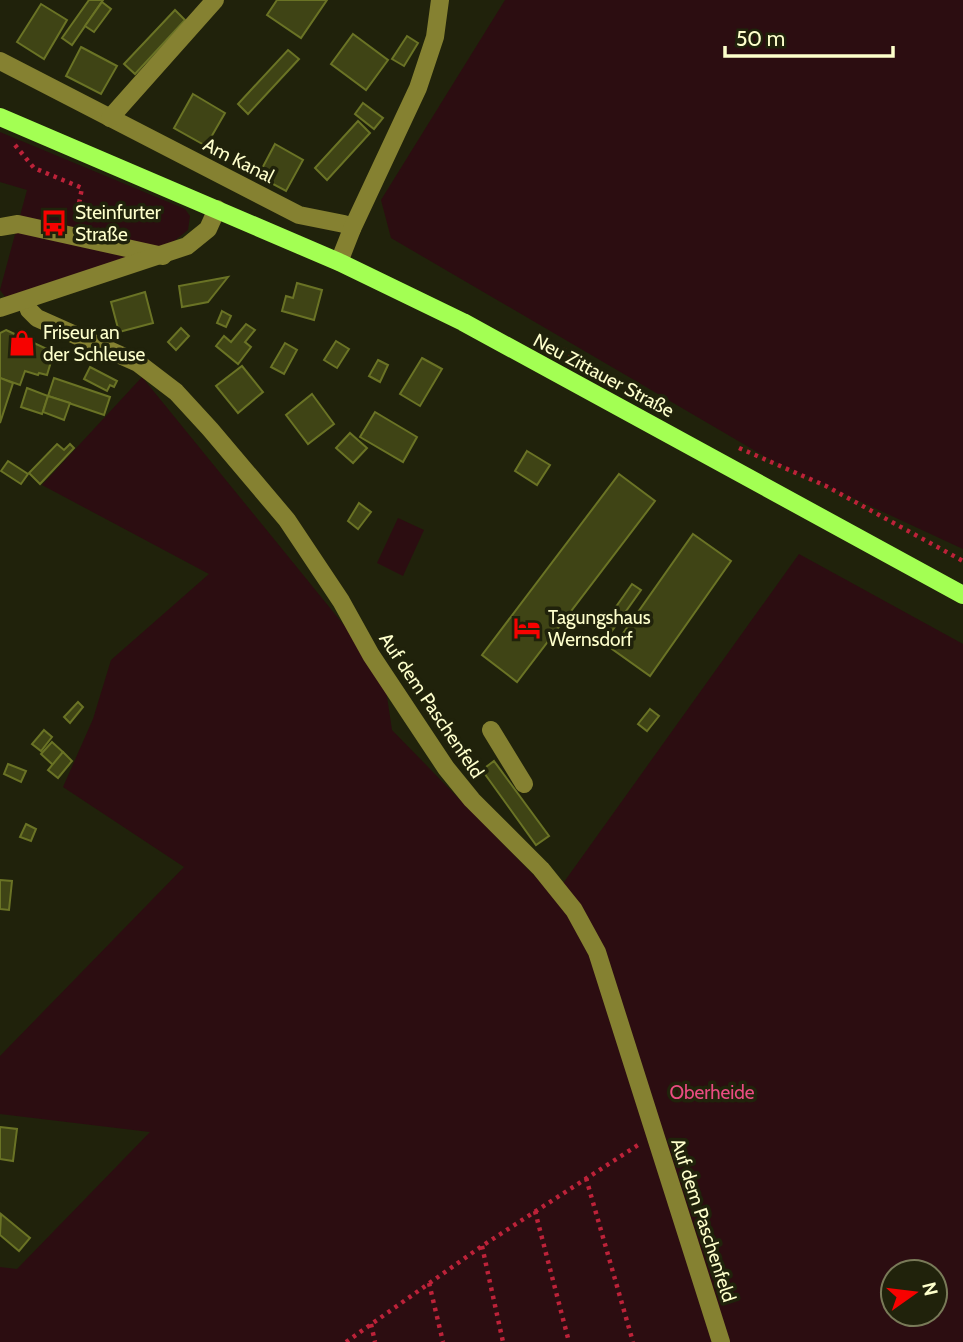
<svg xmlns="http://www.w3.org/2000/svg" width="963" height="1342" viewBox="0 0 963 1342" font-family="Cabin,sans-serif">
<rect width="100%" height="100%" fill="#20220b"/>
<!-- green -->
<g fill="#2c0d11" fill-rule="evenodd">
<polygon points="505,0 963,0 963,549 771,460 391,238 381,200"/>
<polygon points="0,132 185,209 190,216 188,230 173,242 6,298 0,290 27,190 0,182"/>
<path d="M142,377l210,258 34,55 6,40 162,166 245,-342 164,90v698h-963v-75l17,2 133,-137 -150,-18v-58l184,-189 -121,-80 30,-68 18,-59 98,-86 -167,-89zM893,1272h42v42h-42z"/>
<polygon points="398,518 424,530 403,576 377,563"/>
</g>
<!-- building -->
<g fill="#3f4415" stroke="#6a7325" stroke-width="2">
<polygon points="89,0 103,0 72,45 62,38"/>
<polygon points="277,0 327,0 301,38 267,15"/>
<polygon points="102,2 111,9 94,32 85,26"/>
<polygon points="41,4 67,20 44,59 17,42"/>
<polygon points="175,10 185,20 135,74 124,64"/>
<polygon points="353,34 388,60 366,90 331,64"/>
<polygon points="407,36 418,43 404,66 392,59"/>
<polygon points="81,47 117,66 101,94 66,76"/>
<polygon points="288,50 299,59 248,114 238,104"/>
<polygon points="193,94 225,113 206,146 174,128"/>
<polygon points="363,103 383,118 374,129 355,114"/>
<polygon points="358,121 370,133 327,180 315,168"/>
<polygon points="275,144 303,160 286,191 258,176"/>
<polygon points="228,277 208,302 182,307 179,286"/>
<polygon points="297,283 322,290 314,320 282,311 286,296 293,298"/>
<polygon points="145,292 153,323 119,332 111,302"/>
<polygon points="222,311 231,316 226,327 217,323"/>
<polygon points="246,324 255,330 245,342 251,347 238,364 216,346 224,336 231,342"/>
<polygon points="181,328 189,336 176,350 168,342"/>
<polygon points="6,330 47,349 46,352 53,355 47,375 39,373 38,375 25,371 20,385 0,378 0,333"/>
<polygon points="336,341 349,349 337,368 324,360"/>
<polygon points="285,343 297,350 284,374 271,367"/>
<polygon points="422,358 442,369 420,406 400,394"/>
<polygon points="378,360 388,365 380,382 369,376"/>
<polygon points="242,366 263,392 238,413 216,386"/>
<polygon points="90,367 117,381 114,387 110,385 107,391 84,379"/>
<polygon points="0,378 13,383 0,423"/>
<polygon points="54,378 110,397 104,415 48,396"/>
<polygon points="27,388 48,396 42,414 21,407"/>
<polygon points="312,394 334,424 308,444 286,415"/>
<polygon points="48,396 70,403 64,420 43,412"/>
<polygon points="375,412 417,437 403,462 360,437"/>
<polygon points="350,433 367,448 353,463 336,448"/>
<polygon points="57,444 64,450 70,444 74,448 40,484 29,473"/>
<polygon points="527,451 550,465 537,485 515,471"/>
<polygon points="8,461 28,474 21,484 1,471"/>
<polygon points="619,474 655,501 517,682 482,655"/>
<polygon points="359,503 371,512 358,529 348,521"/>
<polygon points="693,534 731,561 650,676 612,649"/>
<polygon points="632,584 641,590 609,635 595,624 602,613 608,618"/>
<polygon points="78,702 83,707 70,723 64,717"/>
<polygon points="650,709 659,716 647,731 638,724"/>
<polygon points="44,730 52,737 41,751 32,744"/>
<polygon points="52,742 63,752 53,765 41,754"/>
<polygon points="63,752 72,761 58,778 48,770"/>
<polygon points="494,761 549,836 536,845 482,770"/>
<polygon points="8,764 26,771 21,782 4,774"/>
<polygon points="26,824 36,829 31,841 20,837"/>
<polygon points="0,880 12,881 9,910 0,909"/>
<polygon points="0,1127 17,1129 13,1161 0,1159"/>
<polygon points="1,1214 30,1238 19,1251 0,1235"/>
</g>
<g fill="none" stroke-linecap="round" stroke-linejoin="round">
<!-- path -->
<g stroke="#bd2239" stroke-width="4.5" stroke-dasharray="3.5 5" stroke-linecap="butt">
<polyline points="15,145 34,168 82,188 76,219"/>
<polyline points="539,339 564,350 587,365"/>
<polyline points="739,448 826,486 963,561"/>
<polyline points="586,1178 633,1342"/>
<polyline points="535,1211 569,1342"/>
<polyline points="482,1246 503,1342"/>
<polyline points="429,1283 443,1342"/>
<polyline points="371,1324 375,1342"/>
<polyline points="346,1342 482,1246 638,1145"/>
</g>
<!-- minor -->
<g stroke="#858131" stroke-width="18">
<polyline points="0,61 299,215 344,224 352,229"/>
<polyline points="110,118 215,0"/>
<polyline points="0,227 18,224 163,256"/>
<polyline points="339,262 352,229 418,88 435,37 440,0"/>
<polyline points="26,301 29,310 37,318 138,363 176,392 210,429 287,520 341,601 371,655 446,768 472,800 541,869 574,910 597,952 721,1342"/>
<polyline points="0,308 187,246 208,229 217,209"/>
<polyline points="491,730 524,784"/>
</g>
<!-- major -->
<polyline stroke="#a3ff53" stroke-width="18" points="0,117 339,262 463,322 963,595"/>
</g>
<!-- icons -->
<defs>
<g id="bus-bare" transform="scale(2.1)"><path d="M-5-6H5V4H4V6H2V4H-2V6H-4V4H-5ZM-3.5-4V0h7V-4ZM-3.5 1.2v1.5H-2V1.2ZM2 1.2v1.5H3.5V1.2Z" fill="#f70200" stroke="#20220b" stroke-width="2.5" paint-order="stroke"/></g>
<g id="shop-bare" transform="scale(2.1)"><path d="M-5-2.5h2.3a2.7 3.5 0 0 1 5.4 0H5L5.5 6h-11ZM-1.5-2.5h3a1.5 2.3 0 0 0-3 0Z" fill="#f70200" stroke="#20220b" stroke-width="2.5" paint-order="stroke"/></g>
<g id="hotel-bare" transform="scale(2.1)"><path d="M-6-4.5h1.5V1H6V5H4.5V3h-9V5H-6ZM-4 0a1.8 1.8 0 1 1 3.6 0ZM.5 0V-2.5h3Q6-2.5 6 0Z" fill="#f70200" stroke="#20220b" stroke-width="2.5" paint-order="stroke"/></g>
</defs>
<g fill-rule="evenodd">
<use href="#bus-bare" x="54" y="223"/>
<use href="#shop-bare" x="22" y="343"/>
<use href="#hotel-bare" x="527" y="628"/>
</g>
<g text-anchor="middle" stroke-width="7" stroke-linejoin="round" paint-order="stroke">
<!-- street labels -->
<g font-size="19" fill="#feffcc" stroke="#20220b">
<text transform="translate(239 160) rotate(27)" y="7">Am Kanal</text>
<text transform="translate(604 375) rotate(28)" y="7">Neu Zittauer Straße</text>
<text transform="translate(432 705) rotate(56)" y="7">Auf dem Paschenfeld</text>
<text transform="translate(704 1220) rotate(72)" y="7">Auf dem Paschenfeld</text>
</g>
<!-- poi labels -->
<g font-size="19" fill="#feffcc" stroke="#20220b" text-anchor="start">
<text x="75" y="219">Steinfurter<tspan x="75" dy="22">Straße</tspan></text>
<text x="43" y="339">Friseur an<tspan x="43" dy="22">der Schleuse</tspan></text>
<text x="548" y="624">Tagungshaus<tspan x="548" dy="22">Wernsdorf</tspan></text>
</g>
<!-- park labels -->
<g font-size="19" fill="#ea4c82" stroke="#20220b">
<text x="712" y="1099">Oberheide</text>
</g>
</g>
<!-- north arrow -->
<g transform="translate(914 1293) rotate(76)"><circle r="33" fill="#20220b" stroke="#797a58" stroke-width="2"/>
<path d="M0-5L12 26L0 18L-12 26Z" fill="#f70200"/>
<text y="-10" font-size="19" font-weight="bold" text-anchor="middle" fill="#feffcc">N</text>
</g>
<!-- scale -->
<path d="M725 46v10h168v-10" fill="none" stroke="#feffcc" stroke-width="3.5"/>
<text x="736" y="46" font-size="21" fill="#feffcc" stroke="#20220b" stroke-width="5" paint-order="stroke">50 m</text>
</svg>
